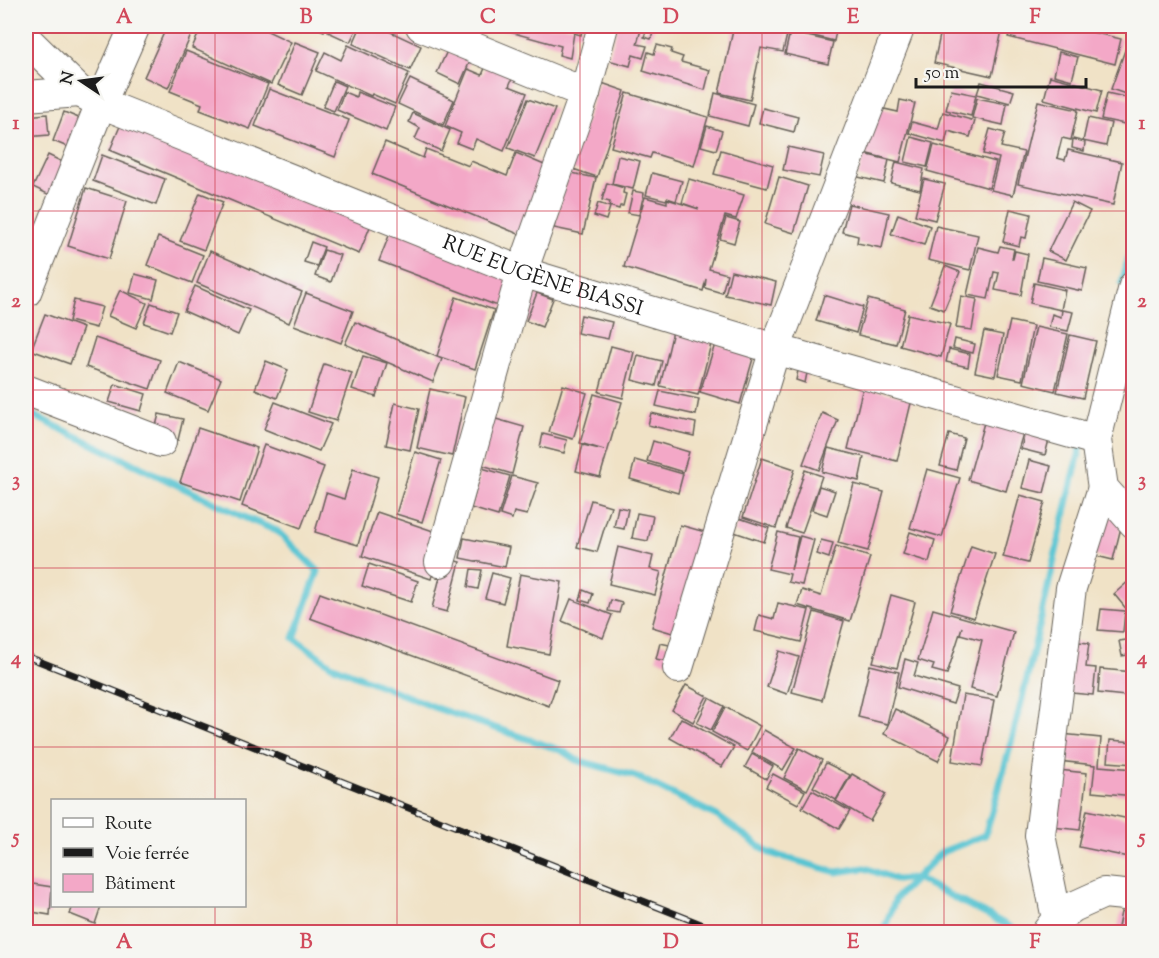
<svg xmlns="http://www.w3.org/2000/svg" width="1159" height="958" viewBox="0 0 1159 958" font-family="'Sorts Mill Goudy',serif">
<rect width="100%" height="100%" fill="#f6f6f2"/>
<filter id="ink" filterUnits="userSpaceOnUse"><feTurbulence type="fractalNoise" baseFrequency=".0167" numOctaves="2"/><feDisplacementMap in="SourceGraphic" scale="12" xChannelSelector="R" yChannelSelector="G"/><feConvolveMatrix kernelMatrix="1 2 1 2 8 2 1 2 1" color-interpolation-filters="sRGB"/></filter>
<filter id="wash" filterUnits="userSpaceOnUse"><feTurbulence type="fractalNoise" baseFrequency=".008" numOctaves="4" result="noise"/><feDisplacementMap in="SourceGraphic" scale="24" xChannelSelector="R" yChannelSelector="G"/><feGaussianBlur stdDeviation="1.35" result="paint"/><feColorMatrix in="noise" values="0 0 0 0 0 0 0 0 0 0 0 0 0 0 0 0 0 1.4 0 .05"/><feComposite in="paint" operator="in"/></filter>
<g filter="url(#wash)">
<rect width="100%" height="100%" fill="#f0e2c6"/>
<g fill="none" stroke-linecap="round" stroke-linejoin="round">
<!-- stream -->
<g stroke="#58c4d2" stroke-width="7">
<polyline points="1122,283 1134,237"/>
<polyline points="26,412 246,518 277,531 318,571 294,638 331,665 436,708 563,751 576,760 635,776 717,816 769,853 836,872 865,868 897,880 916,878 1020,932"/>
<path d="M883,932l13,-34 46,-46 43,-17c40,-129 64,-262 97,-393"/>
</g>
</g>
<g id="blocks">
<!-- building -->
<g fill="#f3a8c7">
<polygon points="167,26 195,26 168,88 144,77"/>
<polygon points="202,26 257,26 291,42 271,84 192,48"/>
<polygon points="312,26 327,26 324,31"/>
<polygon points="331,26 358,26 350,42 328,32"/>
<polygon points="361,26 378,26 421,46 410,70 353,44"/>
<polygon points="500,26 583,26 581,35 574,33 570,58 559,55 561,46 499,29"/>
<polygon points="618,26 642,26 637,44 647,46 643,58 633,55 630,66 608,60"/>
<polygon points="648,26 655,26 651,39 644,37"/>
<polygon points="734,26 789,26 783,52 761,48 750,100 719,93"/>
<polygon points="791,26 837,26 834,41 790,30"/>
<polygon points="942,26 1003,26 992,76 934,63"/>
<polygon points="1011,26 1067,26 1121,39 1115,64 1008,37"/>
<polygon points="790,32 833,42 828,64 785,54"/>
<polygon points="1129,39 1134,41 1134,97 1111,89"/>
<polygon points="295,42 320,52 302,95 278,85"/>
<polygon points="348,45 409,73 395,104 372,94 371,96 316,71 325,52 341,60"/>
<polygon points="657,45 672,49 671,53 683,57 681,62 710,70 705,90 643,71 648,52 654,54"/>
<polygon points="186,51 268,84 250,129 200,110 202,104 170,91"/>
<polygon points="447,51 470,61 460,84 437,73"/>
<polygon points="1059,52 1078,57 1072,80 1054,75"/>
<polygon points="488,61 515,72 509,86 527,93 504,151 476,139 472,149 457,143 461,133 445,126 468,69 482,75"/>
<polygon points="1050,76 1102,90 1096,113 1044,99"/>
<polygon points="410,79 454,100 443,125 398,104"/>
<polygon points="334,81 345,86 334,111 323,107"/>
<polygon points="599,82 625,91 597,177 570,168"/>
<polygon points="981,82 1014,91 1010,103 977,94"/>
<polygon points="269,89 349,120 335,157 255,126"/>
<polygon points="951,90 976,95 971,116 946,110"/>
<polygon points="344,92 356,97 357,92 395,107 386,131 337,110"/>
<polygon points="627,93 708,117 694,166 652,153 650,158 611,147"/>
<polygon points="715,93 754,104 748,126 710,116"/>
<polygon points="1107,93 1134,99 1134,126 1101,119"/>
<polygon points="977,98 1007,104 1003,125 972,118"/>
<polygon points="528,99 555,109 535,158 508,148"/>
<polygon points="900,100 915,103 900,162 864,153 875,107 898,112"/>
<polygon points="1038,101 1078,110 1071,140 1062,138 1057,158 1065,160 1068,150 1122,162 1113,205 1018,184"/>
<polygon points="763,108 798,117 794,132 759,123"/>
<polygon points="64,112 86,121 75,150 53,141"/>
<polygon points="943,112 975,121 970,137 948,131 945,143 909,133 912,122 938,129"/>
<polygon points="413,113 450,130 441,151 415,139 420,128 409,122"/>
<polygon points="47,114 49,135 26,137 26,116"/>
<polygon points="1088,118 1111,123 1106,146 1083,141"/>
<polygon points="123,119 372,222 359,254 110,150"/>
<polygon points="707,126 722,131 716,150 701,146"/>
<polygon points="990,129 1005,133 1001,147 1024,152 1013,195 991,190 999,158 983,154"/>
<polygon points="911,137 933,143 927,167 905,162"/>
<polygon points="1073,139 1085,142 1084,151 1072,148"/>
<polygon points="385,142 423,158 426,149 469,166 471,161 507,176 516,153 549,167 521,235 372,174"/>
<polygon points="934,145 996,162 989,188 927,171"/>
<polygon points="788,147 824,155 819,177 783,170"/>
<polygon points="721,150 773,165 767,188 714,174"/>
<polygon points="864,154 889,160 884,183 858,177"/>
<polygon points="48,155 73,167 58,199 33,187"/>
<polygon points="102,155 165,179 156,205 93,181"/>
<polygon points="618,156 640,161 633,189 612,184"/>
<polygon points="896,162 924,169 920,190 891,183"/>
<polygon points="567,172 596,178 583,234 554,228"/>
<polygon points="652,173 682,181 676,201 667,198 666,200 646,195"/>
<polygon points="779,177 808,186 794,233 765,224"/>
<polygon points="689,179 744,195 736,219 725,216 709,269 727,274 722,293 705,288 706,279 703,291 624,267 645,197 667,203 667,199 699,209 682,203"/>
<polygon points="924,179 945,184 935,220 915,215"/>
<polygon points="607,183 624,188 623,193 626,194 623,206 620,206 619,209 609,206 610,202 602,200"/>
<polygon points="86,188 127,201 109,259 68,246"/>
<polygon points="633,191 644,193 639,215 628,213"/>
<polygon points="200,193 223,202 204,250 180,241"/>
<polygon points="1072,202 1090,211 1066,260 1048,251"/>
<polygon points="598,203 610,207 606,220 594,216"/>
<polygon points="849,204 889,213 882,248 857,243 858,236 842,232"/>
<polygon points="1010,209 1031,214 1026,238 1021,237 1019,246 1003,242"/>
<polygon points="898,214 930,226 924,245 891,234"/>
<polygon points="726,218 740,222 734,243 720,239"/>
<polygon points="936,226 978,235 970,270 928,260"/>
<polygon points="392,228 516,275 503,308 379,261"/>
<polygon points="158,237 203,255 192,283 147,265"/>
<polygon points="311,242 324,247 317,266 304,262"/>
<polygon points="1000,246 1014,249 1012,259 1013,259 1015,251 1028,254 1021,295 995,290 999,273 994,272 988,299 967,295 978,247 998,252"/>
<polygon points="324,250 340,255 331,282 315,276"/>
<polygon points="210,251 302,292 289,323 197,283"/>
<polygon points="1042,258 1087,268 1082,291 1037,281"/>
<polygon points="945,266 960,272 944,310 930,305"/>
<polygon points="731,271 776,282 771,305 725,295"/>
<polygon points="135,274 158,280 153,299 130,293"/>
<polygon points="1034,283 1065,290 1061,310 1030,303"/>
<polygon points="195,286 249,310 238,335 184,311"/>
<polygon points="120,290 147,303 136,328 108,316"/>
<polygon points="306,293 353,311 341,343 294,325"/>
<polygon points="537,293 553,299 542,327 526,321"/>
<polygon points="824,295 863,307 856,333 816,321"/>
<polygon points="961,296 977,299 972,330 956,328"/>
<polygon points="456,297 494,310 475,369 437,356"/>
<polygon points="868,299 905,309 896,344 858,335"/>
<polygon points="74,300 102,307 96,328 69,321"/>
<polygon points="151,303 177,312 170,332 144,323"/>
<polygon points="1062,310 1073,312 1068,331 1049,327 1052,314 1061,317"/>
<polygon points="45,314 83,328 70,364 31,350"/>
<polygon points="908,314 950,324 941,357 900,346"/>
<polygon points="581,315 612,322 608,339 577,333"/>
<polygon points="1010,321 1033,326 1022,380 998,375"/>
<polygon points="355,322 442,359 433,382 345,344"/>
<polygon points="1036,327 1068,334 1055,391 1023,383"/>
<polygon points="673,331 712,340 698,395 660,386"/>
<polygon points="984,331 1003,335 995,376 975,372"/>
<polygon points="1070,335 1096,341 1083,398 1057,392"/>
<polygon points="95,338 160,360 150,389 86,367"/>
<polygon points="955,339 975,344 973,353 953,348"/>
<polygon points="715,344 754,355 740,404 700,392"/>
<polygon points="611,346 634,352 623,398 599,392"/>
<polygon points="949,349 970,354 968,367 946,362"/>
<polygon points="638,355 662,361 656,386 632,380"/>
<polygon points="363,356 387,363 376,397 352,389"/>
<polygon points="266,361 288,370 277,398 255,389"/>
<polygon points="179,362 221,379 208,410 167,393"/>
<polygon points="324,364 352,373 336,421 308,412"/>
<polygon points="799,366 808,368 805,383 796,380"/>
<polygon points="115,384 146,394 141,411 109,402"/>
<polygon points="563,385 587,393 573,439 549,432"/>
<polygon points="863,387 912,399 897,461 848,449"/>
<polygon points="430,389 465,397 452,456 417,448"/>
<polygon points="660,391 699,399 696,415 656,406"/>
<polygon points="594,394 622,402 600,477 576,471 583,445 604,450 580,443"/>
<polygon points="275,402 331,424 319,451 264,429"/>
<polygon points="395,403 419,409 410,450 386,445"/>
<polygon points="651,413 696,423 694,436 648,425"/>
<polygon points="822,413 838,420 819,470 803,464"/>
<polygon points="159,414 183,419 178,440 154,434"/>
<polygon points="489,417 524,427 512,474 482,465"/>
<polygon points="985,419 1024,430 1006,491 968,480"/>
<polygon points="1026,426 1051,432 1045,455 1021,449"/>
<polygon points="198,428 257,448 240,502 180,482"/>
<polygon points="543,434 567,440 564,453 540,447"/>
<polygon points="949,434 964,438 956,470 940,466"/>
<polygon points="653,441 689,452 683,472 647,461"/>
<polygon points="264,445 324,467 301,528 242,506"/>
<polygon points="828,448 864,457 859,481 822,472"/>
<polygon points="415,452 441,460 422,522 396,514"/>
<polygon points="762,458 795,469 776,528 743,517"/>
<polygon points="635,460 683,474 678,493 630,479"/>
<polygon points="1029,460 1051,466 1044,493 1022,488"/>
<polygon points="482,468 510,476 498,516 471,508"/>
<polygon points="353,469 378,477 358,545 315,532 326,493 344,499"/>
<polygon points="927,469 960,478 942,537 910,528"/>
<polygon points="805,470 822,476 802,533 786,528"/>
<polygon points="512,476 538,483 527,515 514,512 512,519 500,515"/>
<polygon points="854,484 884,492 868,551 838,543"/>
<polygon points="819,486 835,491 827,515 812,510"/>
<polygon points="1020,495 1045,502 1028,563 1003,557"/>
<polygon points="591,500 611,506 597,552 577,547"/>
<polygon points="618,507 628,509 624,529 614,527"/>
<polygon points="1103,510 1124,515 1113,560 1092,555"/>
<polygon points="377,512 445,535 431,579 362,556"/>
<polygon points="637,513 653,516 648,541 632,538"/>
<polygon points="739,518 769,528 764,542 734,532"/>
<polygon points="680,525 705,532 676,634 652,627"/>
<polygon points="778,532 798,537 791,570 800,536 814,540 802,585 788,582 790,574 768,569"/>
<polygon points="910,532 935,540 929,562 903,554"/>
<polygon points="464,538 509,547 505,567 460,558"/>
<polygon points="821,540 833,543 829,558 817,554"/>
<polygon points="836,546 870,557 850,621 797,605 802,590 821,596"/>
<polygon points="971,546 995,554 974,618 950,611"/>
<polygon points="618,547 653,556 650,569 661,572 655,595 609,584"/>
<polygon points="445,558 460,562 447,612 432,608"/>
<polygon points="369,564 418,581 411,602 362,586"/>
<polygon points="471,569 482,570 478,589 468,587"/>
<polygon points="492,573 510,578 503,603 485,598"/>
<polygon points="520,574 562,582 549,654 507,646"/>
<polygon points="1131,579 1134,583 1134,607 1128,611 1114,594"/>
<polygon points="583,590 593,594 590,603 580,600"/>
<polygon points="320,593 558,680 549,706 310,618"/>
<polygon points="891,595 915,602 897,668 873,662"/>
<polygon points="571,599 612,615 603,638 562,621"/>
<polygon points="611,600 622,603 619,613 608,611"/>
<polygon points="778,603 809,610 801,642 755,631 759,615 774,619"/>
<polygon points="933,609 1014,632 997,696 970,689 982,640 960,634 962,627 947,674 932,670 934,665 918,660"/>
<polygon points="1101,609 1125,611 1123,632 1098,630"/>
<polygon points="814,612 844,621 822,700 792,692"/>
<polygon points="1134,639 1134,654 1122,656 1119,641"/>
<polygon points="1066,641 1089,643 1086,667 1096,668 1093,695 1061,692"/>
<polygon points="660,643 679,647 675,663 656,659"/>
<polygon points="779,651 799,657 787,694 767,687"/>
<polygon points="905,659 918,663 914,676 958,689 953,704 898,687"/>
<polygon points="870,665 899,672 887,724 858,717"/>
<polygon points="1100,669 1134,672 1134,697 1098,693"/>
<polygon points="686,685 707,696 693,722 672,710"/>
<polygon points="963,695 994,700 982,766 952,761"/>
<polygon points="709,698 724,706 711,730 697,723"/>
<polygon points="725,707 760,726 747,751 712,732"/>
<polygon points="895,709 950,736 938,761 884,734"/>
<polygon points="681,718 734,747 722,767 670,738"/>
<polygon points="764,730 796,748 783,770 752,752"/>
<polygon points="1061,734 1101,738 1099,766 1134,769 1134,796 1092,792 1095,765 1058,761"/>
<polygon points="1110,740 1134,742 1134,764 1108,762"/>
<polygon points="799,748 822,760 807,790 784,778"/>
<polygon points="752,754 773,766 766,779 745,767"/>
<polygon points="826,763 850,775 836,800 813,787"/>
<polygon points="1058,770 1087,773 1080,830 1052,827"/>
<polygon points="773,774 805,791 798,804 766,787"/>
<polygon points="852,774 886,794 870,821 836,801"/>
<polygon points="812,790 850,811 839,829 802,808"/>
<polygon points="1087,810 1134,820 1133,858 1079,847"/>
<polygon points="26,883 52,887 50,915 26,911"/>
<polygon points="73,906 101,906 95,924 70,914"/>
<polygon points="1121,912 1134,915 1134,932 1117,932"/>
</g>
</g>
</g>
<g filter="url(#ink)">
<use href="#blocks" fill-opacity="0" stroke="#666158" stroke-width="1.5"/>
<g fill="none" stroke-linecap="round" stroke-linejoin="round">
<!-- minor casing -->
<g stroke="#666158" stroke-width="32">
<g id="minor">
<polyline points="421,26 585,93"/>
<path id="s1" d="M26,39l54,53 21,11 421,169 253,77 321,91"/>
<polyline points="26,96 80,92"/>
<polyline points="1134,286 1096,440 1103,488 1134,523"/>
<polyline points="26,292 101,103 135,26"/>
<polyline points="26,390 161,442"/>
<polyline points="440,562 522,272 585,93 603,26"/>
<polyline points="678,668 775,349 900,26"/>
<polyline points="1057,919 1040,835 1071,588 1103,488"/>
<polyline points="1047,932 1057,919 1073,907 1104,893 1134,896"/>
</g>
</g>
<!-- minor -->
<use href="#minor" stroke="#fff" stroke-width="30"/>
<!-- rail casing -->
<g stroke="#1c1c1c" stroke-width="7">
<polyline id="rail" points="26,656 721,932"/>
</g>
<!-- rail -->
<use href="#rail" stroke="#f6f6f2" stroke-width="4.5" stroke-dasharray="14" stroke-linecap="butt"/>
</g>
</g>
<!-- grid -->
<path fill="none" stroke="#d1495b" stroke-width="1.5" stroke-opacity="0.55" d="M215,26v774M397,26v906M580,26v906M762,26v906M944,26v906M26,211h1108M26,390h1108M26,568h1108M26,747h1108M215,906v26"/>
<g text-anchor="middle" stroke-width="6" stroke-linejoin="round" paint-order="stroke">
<!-- street labels -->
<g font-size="21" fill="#1c1c1c" stroke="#f6f6f2">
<text dy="7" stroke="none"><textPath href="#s1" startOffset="574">RUE EUGÈNE BIASSI</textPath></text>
</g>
</g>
<!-- margin -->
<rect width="1159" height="958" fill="none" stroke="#f6f6f2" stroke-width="66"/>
<!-- legend -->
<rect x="51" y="799" width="195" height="108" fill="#f6f6f2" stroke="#9f9f9c" stroke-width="1.5"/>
<rect x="63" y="818" width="30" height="9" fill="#ffffff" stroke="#9f9f9c" stroke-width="1.5"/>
<text x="105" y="829" font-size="18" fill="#1c1c1c">Route</text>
<rect x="63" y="848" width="30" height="9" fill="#1c1c1c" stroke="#9f9f9c" stroke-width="1.5"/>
<text x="105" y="859" font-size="18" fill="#1c1c1c">Voie ferrée</text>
<rect x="63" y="874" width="30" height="18" fill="#f3a8c7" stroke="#9f9f9c" stroke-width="1.5"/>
<text x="105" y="889" font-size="18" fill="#1c1c1c">Bâtiment</text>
<!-- north arrow -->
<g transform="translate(81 81) rotate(283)" stroke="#f6f6f2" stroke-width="4.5" paint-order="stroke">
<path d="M0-4.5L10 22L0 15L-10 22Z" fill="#1c1c1c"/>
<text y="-9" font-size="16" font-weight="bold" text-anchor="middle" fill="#1c1c1c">N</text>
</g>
<!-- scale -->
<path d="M916 78v9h170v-9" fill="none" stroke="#1c1c1c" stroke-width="3"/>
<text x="925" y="78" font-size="18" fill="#1c1c1c" stroke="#f6f6f2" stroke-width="4.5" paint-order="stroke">50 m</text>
<rect x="33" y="33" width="1093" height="892" fill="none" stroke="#d1495b" stroke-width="2"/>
<g font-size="20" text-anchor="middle" font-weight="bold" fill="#d1495b">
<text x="124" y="23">A</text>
<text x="306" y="23">B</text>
<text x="488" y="23">C</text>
<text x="671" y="23">D</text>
<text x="853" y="23">E</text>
<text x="1035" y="23">F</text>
<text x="16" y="129">1</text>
<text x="1142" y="129">1</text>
<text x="16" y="307">2</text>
<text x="1142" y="307">2</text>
<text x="16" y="486">3</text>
<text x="1142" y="486">3</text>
<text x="16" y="664">4</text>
<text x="1142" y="664">4</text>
<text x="16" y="843">5</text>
<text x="1142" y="843">5</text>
<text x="124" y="948">A</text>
<text x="306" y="948">B</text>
<text x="488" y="948">C</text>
<text x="671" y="948">D</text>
<text x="853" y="948">E</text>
<text x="1035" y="948">F</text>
</g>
</svg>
